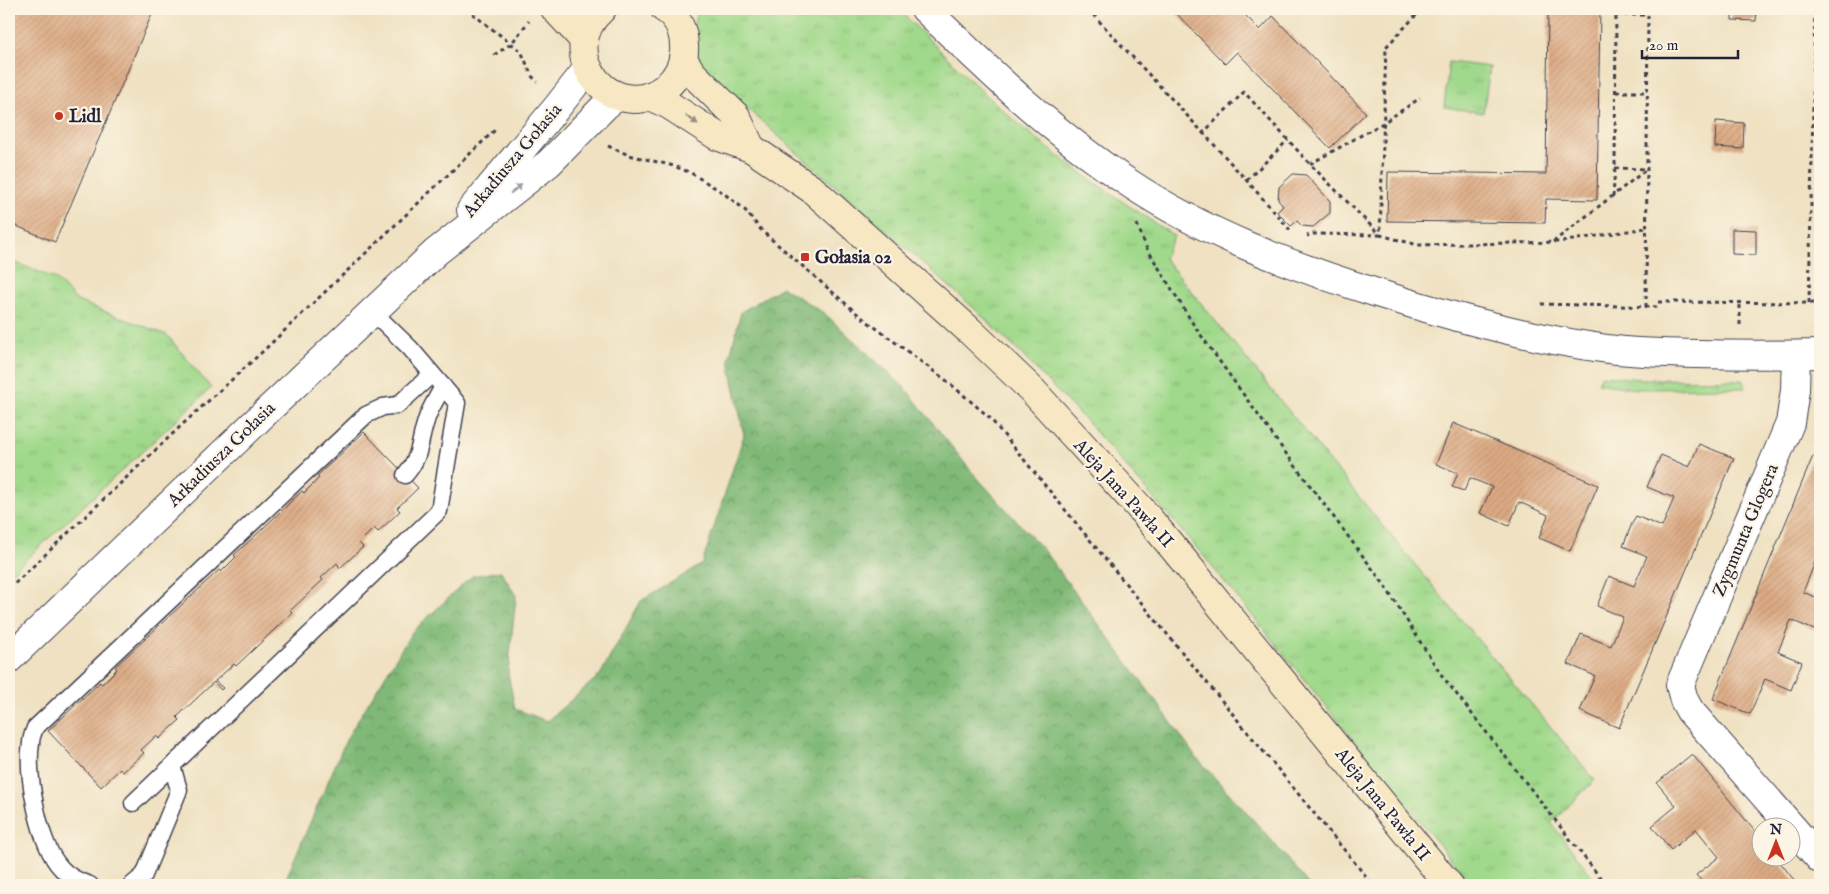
<svg xmlns="http://www.w3.org/2000/svg" width="1829" height="894" viewBox="0 0 1829 894" font-family="'IM FELL English',serif">
<defs>
<pattern id="grass-tufts" width="24" height="20" patternUnits="userSpaceOnUse" patternTransform="scale(1.25)"><rect width="24" height="20" fill="#a0d98b"/><path d="M3 7l-1-3M5 7V3M7 7l1-3M15 17l-1-3M17 17v-4M19 17l1-3" fill="none" stroke="#8aba79"/></pattern>
<pattern id="forest-crowns" width="20" height="18" patternUnits="userSpaceOnUse" patternTransform="scale(1.25)"><rect width="20" height="18" fill="#80b977"/><path d="M2 6a3 3 0 1 1 6 0M12 15a3 3 0 1 1 6 0" fill="none" stroke="#689663"/></pattern>
<pattern id="building-hatch" width="6" height="6" patternUnits="userSpaceOnUse" patternTransform="scale(1.25)"><rect width="6" height="6" fill="#dcaa83"/><path d="M-1 1l2-2M0 6l6-6M5 7l2-2" fill="none" stroke="#bc9272"/></pattern>
</defs>
<rect width="100%" height="100%" fill="#fcf5e5"/>
<filter id="ink" filterUnits="userSpaceOnUse"><feTurbulence type="fractalNoise" baseFrequency=".02" numOctaves="2"/><feDisplacementMap in="SourceGraphic" scale="10" xChannelSelector="R" yChannelSelector="G"/><feConvolveMatrix kernelMatrix="1 2 1 2 8 2 1 2 1" color-interpolation-filters="sRGB"/></filter>
<filter id="wash" filterUnits="userSpaceOnUse"><feTurbulence type="fractalNoise" baseFrequency=".0096" numOctaves="4" result="noise"/><feDisplacementMap in="SourceGraphic" scale="20" xChannelSelector="R" yChannelSelector="G"/><feGaussianBlur stdDeviation="1.12" result="paint"/><feColorMatrix in="noise" values="0 0 0 0 0 0 0 0 0 0 0 0 0 0 0 0 0 1.4 0 .05"/><feComposite in="paint" operator="in"/></filter>
<g filter="url(#wash)">
<rect width="100%" height="100%" fill="#efe1c1"/>
<!-- grass -->
<g fill="url(#grass-tufts)" stroke="#617e63">
<path d="M700,9h198c47,46 93,94 145,135 41,33 86,62 131,92l-10,22 217,266 214,256 -44,43 48,62h-127l-271,-332 -113,-130 -67,-69 -45,-44 -275,-242c-11,-17 -12,-42 -1,-59z"/>
<polygon points="1449,62 1490,67 1483,113 1444,107"/>
<polygon points="9,260 56,279 77,301 167,335 211,388 9,575"/>
<polygon points="1602,375 1639,379 1742,380 1746,388 1636,389 1598,383"/>
</g>
<!-- forest -->
<polygon fill="url(#forest-crowns)" stroke="#516e59" points="782,287 824,313 905,388 971,471 1044,551 1156,701 1194,755 1267,835 1309,885 283,885 347,738 412,632 472,576 501,571 516,596 508,673 515,709 547,721 600,675 641,601 702,564 744,435 729,360 741,312"/>
<g id="blocks">
<!-- building -->
<g fill="url(#building-hatch)">
<polygon points="9,9 154,9 55,242 9,223"/>
<polygon points="1172,9 1239,9 1260,30 1273,16 1366,113 1330,148 1237,52 1225,64"/>
<polygon points="1548,9 1600,9 1597,200 1546,199 1545,223 1387,221 1388,172 1546,174"/>
<polygon points="1732,9 1757,9 1756,21 1732,20"/>
<polygon points="1716,121 1744,123 1743,149 1715,147"/>
<polygon points="1293,174 1306,175 1330,201 1330,213 1313,227 1302,226 1297,221 1291,226 1277,212 1283,206 1278,200 1279,187"/>
<polygon points="1732,229 1756,230 1756,255 1732,254"/>
<polygon points="1453,423 1598,485 1570,551 1539,538 1548,515 1519,502 1509,526 1480,513 1492,487 1470,478 1464,491 1452,487 1458,473 1436,464"/>
<polygon points="364,432 418,488 397,508 400,511 378,532 374,528 359,543 363,547 340,568 337,563 321,578 323,580 290,611 292,613 236,666 234,664 215,681 223,688 221,690 214,682 177,717 180,720 159,739 156,736 141,750 144,753 123,772 120,769 101,787 48,731 100,682 102,684 117,669 115,667 219,570 221,572 236,557 234,555 256,535 302,491 304,493 319,478 317,476"/>
<polygon points="1699,444 1734,458 1619,728 1580,711 1595,676 1568,664 1581,634 1611,646 1623,617 1597,606 1609,576 1634,586 1647,556 1623,546 1633,521 1636,516 1662,527 1674,498 1647,487 1661,455 1689,467"/>
<polygon points="1813,456 1820,459 1820,562 1816,560 1803,592 1820,599 1820,630 1819,632 1791,620 1778,652 1802,662 1791,690 1765,679 1750,714 1713,699"/>
<polygon points="1692,754 1762,840 1762,856 1775,856 1798,885 1740,885 1737,880 1731,885 1705,885 1696,875 1719,857 1696,829 1671,850 1652,826 1676,806 1657,783"/>
</g>
</g>
</g>
<g filter="url(#ink)">
<use href="#blocks" fill-opacity="0" stroke="#413f4f" stroke-width="1"/>
<g fill="none" stroke-linecap="round" stroke-linejoin="round">
<!-- lane casing -->
<g stroke="#413f4f" stroke-width="19">
<g id="lane">
<path d="M405,475c16,-18 14,-33 21,-54 3,-12 12,-24 17,-35"/>
<polyline points="133,803 439,511 457,403 410,348 373,312"/>
<path d="M90,885c-10,-3 -22,-9 -29,-17 -22,-23 -35,-94 -30,-125 0,-5 2,-10 4,-15l331,-313 17,-8 15,-2 34,-31"/>
<polyline points="132,885 144,875 179,790 172,766"/>
</g>
</g>
<!-- street casing -->
<g stroke="#413f4f" stroke-width="30">
<g id="street">
<path d="M925,9c64,62 129,125 204,174 75,50 160,82 245,109 74,24 150,45 227,56 31,5 63,5 95,6 41,1 83,1 124,0"/>
<polyline points="471,210 558,106 588,68"/>
<polyline points="1796,355 1795,390 1790,423 1680,685 1684,700 1690,711 1820,859"/>
<polyline points="9,659 268,410 436,252 549,163 606,105 618,96"/>
</g>
</g>
<!-- secondary casing -->
<g stroke="#413f4f" stroke-width="30">
<g id="secondary">
<polyline points="555,9 584,40"/>
<path d="M602,9c-51,45 14,120 65,77 10,-9 16,-21 17,-34 1,-16 -4,-34 -19,-43"/>
<polyline points="683,59 692,73 736,116 751,148"/>
<polyline points="650,96 669,105 717,136 751,148 813,190 970,331 1033,391 1139,507 1175,550 1449,885"/>
</g>
</g>
<!-- path -->
<g stroke="#413f4f" stroke-width="3" stroke-dasharray="4 4" stroke-linecap="butt">
<polyline points="466,9 521,51 532,76 537,82"/>
<path d="M1088,9c67,73 137,145 202,221"/>
<polyline points="1422,9 1386,47 1380,235 1418,245 1560,242 1646,228"/>
<polyline points="1616,15 1648,15"/>
<polyline points="494,55 511,44 529,21"/>
<polyline points="1616,92 1648,92"/>
<polyline points="1202,134 1244,92 1310,164 1380,235 1313,234 1307,236"/>
<polyline points="608,146 629,155 674,166 691,173 722,192 744,209 762,231 860,316 947,381 989,417 1373,885"/>
<polyline points="1310,164 1383,123 1420,98"/>
<polyline points="1615,168 1647,169"/>
<polyline points="1247,180 1288,140"/>
<polyline points="1613,197 1615,168 1616,9"/>
<polyline points="1137,224 1146,247 1195,327 1276,440 1383,583 1440,673 1606,885"/>
<polyline points="1553,242 1647,169"/>
<polyline points="1658,302 1820,303"/>
<polyline points="1809,303 1815,9"/>
<polyline points="1541,304 1658,307"/>
<polyline points="1646,307 1648,9"/>
<polyline points="1740,325 1740,303"/>
<polyline points="9,589 183,424 261,353 497,128"/>
</g>
<!-- lane -->
<use href="#lane" stroke="#fff" stroke-width="16"/>
<!-- street -->
<use href="#street" stroke="#fff" stroke-width="28"/>
<!-- secondary -->
<use href="#secondary" stroke="#f7e8c3" stroke-width="28"/>
</g>
<!-- one-way arrows -->
<defs><path id="oneway-solid" d="M-6-.8H1V-3.2L6.5 0L1 3.2V.8H-6Z" transform="scale(1.25)"/></defs>
<use fill="#978f86" href="#oneway-solid" transform="translate(692 120) rotate(33)"/>
<use fill="#9c9ca7" href="#oneway-solid" transform="translate(516 189) rotate(-38)"/>
</g>
<!-- markers -->
<g fill="#c8321e" stroke="#fcf5e5" stroke-width="2">
<circle cx="59" cy="116" r="5"/>
<rect x="800" y="252" width="10" height="10" rx="2.5"/>
</g>
<g text-anchor="middle" stroke-width="4.5" stroke-linejoin="round" paint-order="stroke">
<!-- poi labels -->
<g font-size="18" font-weight="bold" fill="#22223b" stroke="#fcf5e5" text-anchor="start">
<text x="69" y="122">Lidl</text>
<text x="815" y="263">Gołasia 02</text>
</g>
<!-- street labels -->
<g font-size="18" fill="#22223b" stroke="#fcf5e5">
<text transform="translate(512 160) rotate(-50)" y="6">Arkadiusza Gołasia</text>
<text transform="translate(221 454) rotate(-44)" y="6">Arkadiusza Gołasia</text>
<text transform="translate(1124 493) rotate(48)" y="6">Aleja Jana Pawła II</text>
<text transform="translate(1745 530) rotate(-67)" y="6">Zygmunta Glogera</text>
<text transform="translate(1383 804) rotate(51)" y="6">Aleja Jana Pawła II</text>
</g>
</g>
<!-- margin -->
<rect width="1829" height="894" fill="none" stroke="#fcf5e5" stroke-width="30"/>
<!-- north arrow -->
<g transform="translate(1776 842)"><circle r="24" fill="#fcf5e5" stroke="#a5a1a1"/>
<path d="M0-4L9 19L0 12L-9 19Z" fill="#c8321e"/>
<text y="-8" font-size="14" font-weight="bold" text-anchor="middle" fill="#22223b">N</text>
</g>
<!-- scale -->
<path d="M1642 50v8h96v-8" fill="none" stroke="#22223b" stroke-width="2.5"/>
<text x="1649" y="50" font-size="15" fill="#22223b" stroke="#fcf5e5" stroke-width="4" paint-order="stroke">20 m</text>
</svg>
